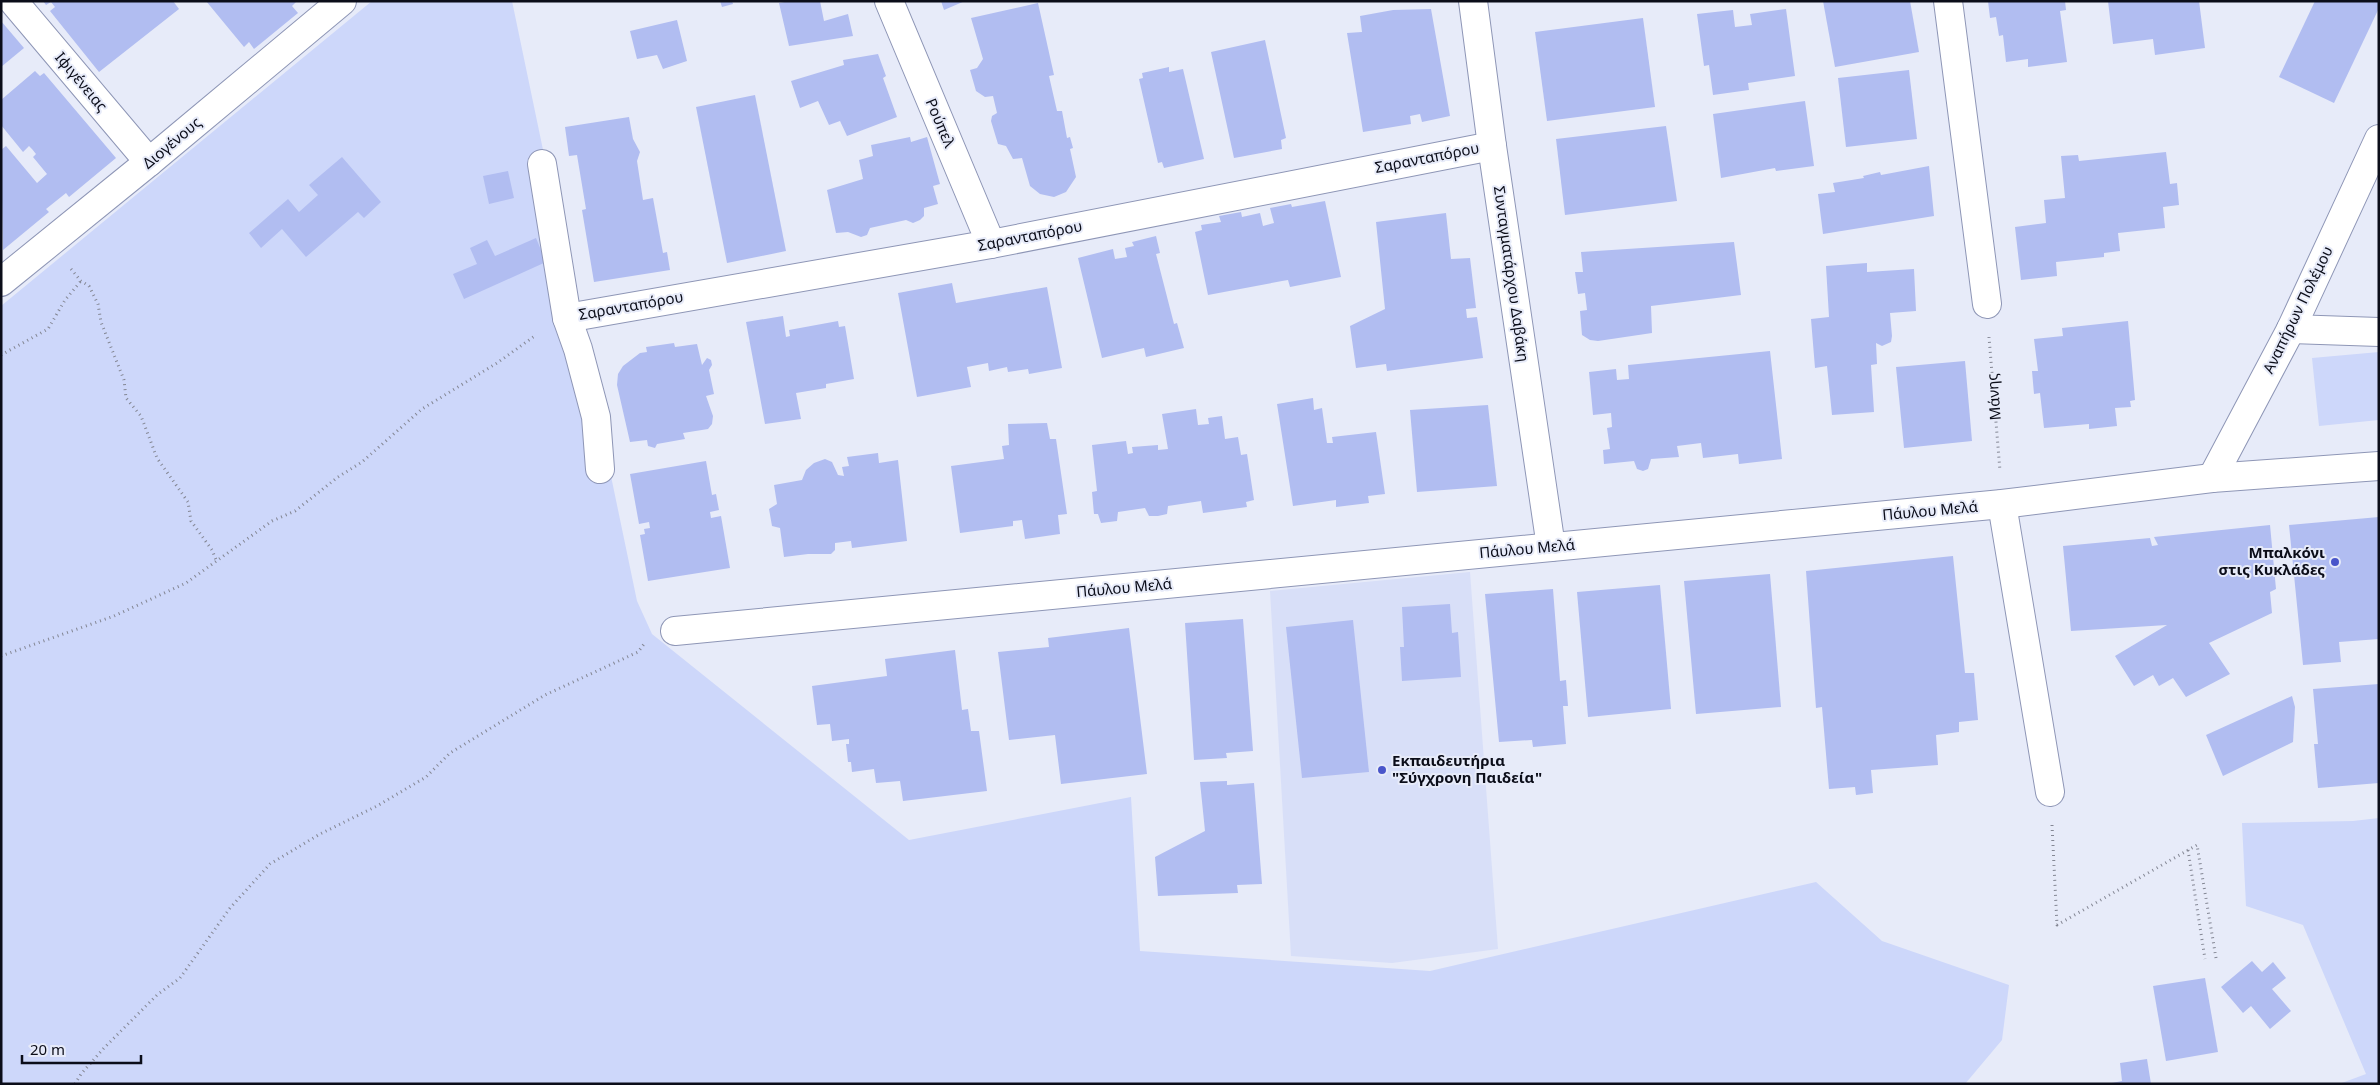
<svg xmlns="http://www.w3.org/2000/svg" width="2380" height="1085" viewBox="0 0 2380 1085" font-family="'Noto Sans',sans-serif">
<rect width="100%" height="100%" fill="#e7ebf9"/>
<!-- built -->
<polygon fill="#d8dff8" points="1470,572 1498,949 1392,963 1291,956 1270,591"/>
<!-- green -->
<g fill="#cdd7fa">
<polygon points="372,1 512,1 637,601 652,634 909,840 1131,797 1140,951 1430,971 1816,882 1882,941 2009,985 2002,1040 1965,1084 1,1084 1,306"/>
<polygon points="2379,352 2379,420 2319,426 2312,358"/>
<polygon points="2379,818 2379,1084 2339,1084 2366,1074 2303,925 2246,906 2242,823 2353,821"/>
</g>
<!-- building -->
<g fill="#b1bdf1">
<polygon points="43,1 173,1 179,9 99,72 50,11 55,7 51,2 46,5"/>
<polygon points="206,1 297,1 292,6 298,13 254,49 249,42 244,47"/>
<polygon points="720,1 732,1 733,4 722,7"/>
<polygon points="790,1 820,1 824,21 848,14 853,36 789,46 779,3"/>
<polygon points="941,1 965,1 944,10"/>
<polygon points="1823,1 1910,1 1919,52 1835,67"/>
<polygon points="1988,1 2065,1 2066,10 2060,11 2067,62 2028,67 2028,59 2006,62 2003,35 1999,36 1996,17 1990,18"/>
<polygon points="2108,1 2199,1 2205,48 2155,55 2153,39 2113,44"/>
<polygon points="2315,1 2379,1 2379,8 2334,103 2279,77"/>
<polygon points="1038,3 1054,75 1049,76 1057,111 1062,111 1067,138 1070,137 1073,148 1070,149 1076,177 1066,192 1054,197 1040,194 1030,186 1022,158 1013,159 1006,146 998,144 991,121 992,116 997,113 993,96 985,97 976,91 970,70 977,68 983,59 971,18"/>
<polygon points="1431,9 1450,116 1422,122 1420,114 1410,116 1411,124 1363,132 1347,33 1362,32 1360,16 1393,10"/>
<polygon points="1786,9 1795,76 1748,83 1749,90 1713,95 1709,65 1704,66 1697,14 1733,10 1735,27 1752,25 1750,14"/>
<polygon points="1643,18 1655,107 1547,121 1535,32"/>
<polygon points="677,20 687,61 663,69 657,55 637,59 630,31"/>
<polygon points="1,21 24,48 1,67"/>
<polygon points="1265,40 1286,138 1281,140 1282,149 1234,158 1211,52"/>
<polygon points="878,54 886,76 883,78 897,117 847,136 840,121 829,125 818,101 800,108 791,81 844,65 843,60"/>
<polygon points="1169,67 1169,72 1183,69 1204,159 1164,168 1162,162 1158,163 1139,79 1143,78 1142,73"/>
<polygon points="1909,70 1917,139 1846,147 1838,78"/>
<polygon points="35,71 40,76 44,73 116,158 69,197 66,193 46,209 49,212 3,250 1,150 6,146 37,183 47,174 33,157 36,154 32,149 29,146 23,152 1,125 1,100"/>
<polygon points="755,95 786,251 727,263 696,107"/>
<polygon points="1805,101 1814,166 1776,171 1775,168 1721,178 1713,114"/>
<polygon points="629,117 633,139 640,152 637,161 643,200 653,198 663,253 667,252 670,270 594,282 582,210 586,209 577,155 569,156 565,127"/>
<polygon points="1666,126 1677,201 1565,215 1556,139"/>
<polygon points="910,137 911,142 927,137 940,184 933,186 938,204 924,208 924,216 920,220 913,223 906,220 870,228 867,235 861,237 848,232 836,233 827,190 863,179 859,160 873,156 871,145"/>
<polygon points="2166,152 2170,184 2177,183 2179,205 2163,207 2165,228 2118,233 2120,251 2104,253 2104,257 2056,262 2057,276 2021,280 2015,227 2046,223 2044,200 2065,198 2061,156 2078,155 2079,161"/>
<polygon points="342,157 381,202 364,218 358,212 306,257 282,229 261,248 249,233 288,199 299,212 318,195 309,185"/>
<polygon points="1929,166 1934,216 1823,234 1818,194 1835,192 1833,183 1864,178 1863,176 1880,172 1881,175"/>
<polygon points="508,171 514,198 489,204 483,176"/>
<polygon points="1325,201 1341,277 1290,287 1288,280 1282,281 1208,295 1195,232 1202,230 1201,225 1221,222 1219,216 1241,212 1242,217 1260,213 1263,226 1274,223 1270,208 1291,204 1292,207"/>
<polygon points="1446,213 1451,259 1470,258 1476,308 1466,309 1467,318 1477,317 1483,358 1387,371 1386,364 1356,368 1350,326 1385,309 1376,222"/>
<polygon points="1156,236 1160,253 1156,254 1174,324 1177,323 1184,348 1146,357 1144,348 1102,358 1078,258 1113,249 1115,259 1127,257 1125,248 1134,246 1132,242"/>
<polygon points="536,238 546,262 464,299 453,274 477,264 470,248 487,240 495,256"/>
<polygon points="1734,242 1741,295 1651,306 1652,333 1598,341 1590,340 1582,335 1580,311 1587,310 1585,293 1578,294 1575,272 1583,272 1581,252"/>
<polygon points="1867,263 1867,272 1914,269 1916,311 1890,313 1892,336 1891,342 1882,346 1876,343 1877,364 1871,365 1874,412 1832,415 1827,366 1815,368 1811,319 1829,317 1826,266"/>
<polygon points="952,283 956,303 1047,287 1062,368 1029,374 1028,369 1008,372 1007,367 989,371 988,363 967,367 971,387 917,397 898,293"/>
<polygon points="783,316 786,337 790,336 789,330 838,321 839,327 845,326 854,379 826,384 826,388 796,393 801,419 765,424 746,322"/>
<polygon points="2128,321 2135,400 2130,401 2131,407 2115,408 2117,426 2089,429 2089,424 2044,428 2040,393 2034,394 2032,371 2038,371 2034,339 2063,336 2062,328"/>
<polygon points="674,343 675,347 697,344 702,365 707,358 711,360 712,365 709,370 714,394 706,396 713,416 712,424 708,429 683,433 685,439 657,444 655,448 648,446 647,440 630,442 617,385 618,374 623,366 640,353 647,352 646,347"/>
<polygon points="1770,351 1782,459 1739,464 1738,454 1703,458 1701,443 1677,446 1679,457 1651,459 1648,469 1643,471 1637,469 1634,461 1604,464 1603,450 1610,449 1607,428 1612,427 1611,413 1593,415 1589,372 1616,369 1617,380 1629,379 1628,365"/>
<polygon points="1965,361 1972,441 1904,448 1896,367"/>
<polygon points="1313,398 1314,410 1322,408 1327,443 1333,443 1332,437 1376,432 1385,494 1368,496 1369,503 1336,507 1336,500 1293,506 1277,404"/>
<polygon points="1488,405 1497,486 1417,492 1410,410"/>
<polygon points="1196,409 1198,425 1209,424 1208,418 1222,416 1225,439 1238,437 1241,455 1247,454 1254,500 1246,502 1247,507 1203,513 1201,501 1168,506 1167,514 1158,516 1149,516 1145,508 1118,512 1117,521 1101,523 1098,514 1094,514 1092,492 1097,491 1092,445 1126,441 1128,454 1133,453 1132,447 1158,445 1158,450 1168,449 1162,414"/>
<polygon points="1047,423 1050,439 1056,439 1067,514 1058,515 1060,534 1025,539 1022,520 1013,521 1013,526 960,533 951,466 1004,459 1002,446 1009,445 1008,424"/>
<polygon points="878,453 879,463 898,460 907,541 852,548 851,541 835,543 835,550 831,554 808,554 784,557 780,528 772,526 769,509 777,504 774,485 802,480 806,470 814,463 825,459 832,462 838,475 844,476 842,467 849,466 847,457"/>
<polygon points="706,461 712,495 716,494 719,510 710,512 711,518 721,516 730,568 648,581 640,535 645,534 644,529 650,528 649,522 639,524 630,474"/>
<polygon points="2379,517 2379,639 2339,642 2341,662 2303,665 2289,525"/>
<polygon points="2270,525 2276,589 2270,592 2272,613 2209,643 2230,674 2186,697 2173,678 2159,686 2153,675 2134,686 2115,656 2167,625 2071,631 2063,546 2150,538 2152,546 2158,545 2154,537"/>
<polygon points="1953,556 1965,673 1974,673 1978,720 1959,722 1959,732 1936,735 1938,765 1871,770 1873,793 1856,795 1855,787 1829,789 1822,707 1816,708 1806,571"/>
<polygon points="1770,574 1781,707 1696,714 1684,581"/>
<polygon points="1660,585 1671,709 1588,717 1577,592"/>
<polygon points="1553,589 1560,681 1566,680 1568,706 1563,706 1566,744 1533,747 1532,740 1499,742 1485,594"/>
<polygon points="1450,604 1452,633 1458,632 1461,677 1402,681 1400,647 1404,647 1402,607"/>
<polygon points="1243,619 1253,751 1226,753 1227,758 1194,760 1185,623"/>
<polygon points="1353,620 1369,772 1302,778 1286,627"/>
<polygon points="1129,628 1147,774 1061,784 1055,735 1009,740 998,652 1049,647 1048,638"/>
<polygon points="955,650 962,710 968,709 971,731 979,731 987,791 903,801 900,781 876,783 874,769 852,772 851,762 848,762 846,744 849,744 849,739 832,741 830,724 817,725 812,686 887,676 885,659"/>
<polygon points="2379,684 2379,783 2318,788 2314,744 2318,744 2313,689"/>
<polygon points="2292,696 2295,707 2293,742 2223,776 2206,735"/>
<polygon points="1227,781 1227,785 1254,783 1262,884 1237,885 1238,893 1158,896 1155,857 1205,831 1200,782"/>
<polygon points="2252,961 2262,972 2273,962 2286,978 2272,989 2291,1011 2270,1029 2251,1006 2243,1013 2221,987"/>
<polygon points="2205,978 2218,1052 2166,1061 2153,986"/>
<polygon points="2147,1059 2151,1084 2107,1084 2122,1081 2120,1063"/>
</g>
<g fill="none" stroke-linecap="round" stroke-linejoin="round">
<!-- minor casing -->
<g stroke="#8e96b6" stroke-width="30">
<g id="minor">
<polyline points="13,1 149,162"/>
<polyline points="889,1 991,244"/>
<polyline points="1473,1 1492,146 1551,547"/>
<polyline points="1948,1 1987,304"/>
<polyline points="542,164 567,318 578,349 596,417 600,469"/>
<polyline points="1,282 149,162 342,1"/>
<polyline points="567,318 991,244 1492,146"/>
<polyline points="2291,329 2379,332"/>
<polyline points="2212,478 2291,329 2379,139"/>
<polyline points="2002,504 2050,792"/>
<polyline points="675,631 2002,504 2212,478 2379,466"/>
</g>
</g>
<!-- path -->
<g stroke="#848794" stroke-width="3" stroke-dasharray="1 4" stroke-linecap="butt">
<polyline points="71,269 81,281 89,286 98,304 101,322 124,380 126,398 141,416 157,458 188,502 191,521 212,550 217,562"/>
<polyline points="1989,337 2000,471"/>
<polyline points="1,355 48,329 65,300 81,281"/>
<polyline points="1,656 114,616 186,583 272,521 295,511 338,477 362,462 422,409 497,363 536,335"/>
<polyline points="2052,825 2057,925 2197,845 2216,958"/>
<polyline points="2188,850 2205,959"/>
<polyline points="75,1084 81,1074 104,1048 157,995 180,978 230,908 270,864 320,834 377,806 426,777 450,753 545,695 638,652 644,644"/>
</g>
<!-- minor -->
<use href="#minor" stroke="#fff" stroke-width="28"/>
</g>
<!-- markers -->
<g fill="#4955ca" stroke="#e7ebf9" stroke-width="2">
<circle cx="2335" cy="562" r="5"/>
<circle cx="1382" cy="770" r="5"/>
</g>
<g text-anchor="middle" stroke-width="4" stroke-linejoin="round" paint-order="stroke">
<!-- street labels -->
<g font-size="15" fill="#0b0d19" stroke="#e7ebf9">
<text transform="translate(81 82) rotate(50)" y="5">Ιφιγένειας</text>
<text transform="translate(940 123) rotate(67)" y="5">Ρούπελ</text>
<text transform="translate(172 143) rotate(-40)" y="5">Διογένους</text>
<text transform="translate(1427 158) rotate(-11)" y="5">Σαρανταπόρου</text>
<text transform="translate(1030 236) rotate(-11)" y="5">Σαρανταπόρου</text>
<text transform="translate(1511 274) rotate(82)" y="5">Συνταγματάρχου Δαβάκη</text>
<text transform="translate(631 306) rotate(-10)" y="5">Σαρανταπόρου</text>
<text transform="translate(2298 310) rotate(-64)" y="5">Αναπήρων Πολέμου</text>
<text transform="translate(1994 397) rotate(-94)" y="5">Μάνης</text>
<text transform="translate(1930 511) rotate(-5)" y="5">Πάυλου Μελά</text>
<text transform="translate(1527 549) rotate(-5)" y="5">Πάυλου Μελά</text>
<text transform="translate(1124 588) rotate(-5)" y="5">Πάυλου Μελά</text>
</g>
<!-- poi labels -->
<g font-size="15" font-weight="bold" fill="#0b0d19" stroke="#e7ebf9" text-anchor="end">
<text x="2325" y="558">Μπαλκόνι<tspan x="2325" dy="17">στις Κυκλάδες</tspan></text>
<text x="1392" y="766" text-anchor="start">Εκπαιδευτήρια<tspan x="1392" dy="17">"Σύγχρονη Παιδεία"</tspan></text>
</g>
</g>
<!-- border -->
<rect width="2380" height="1085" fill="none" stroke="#0b0d19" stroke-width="5"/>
<!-- scale -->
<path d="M22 1055v8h119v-8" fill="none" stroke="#0b0d19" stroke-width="2.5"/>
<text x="30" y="1055" font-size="15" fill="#0b0d19" stroke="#e7ebf9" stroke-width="4" paint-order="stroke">20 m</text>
</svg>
